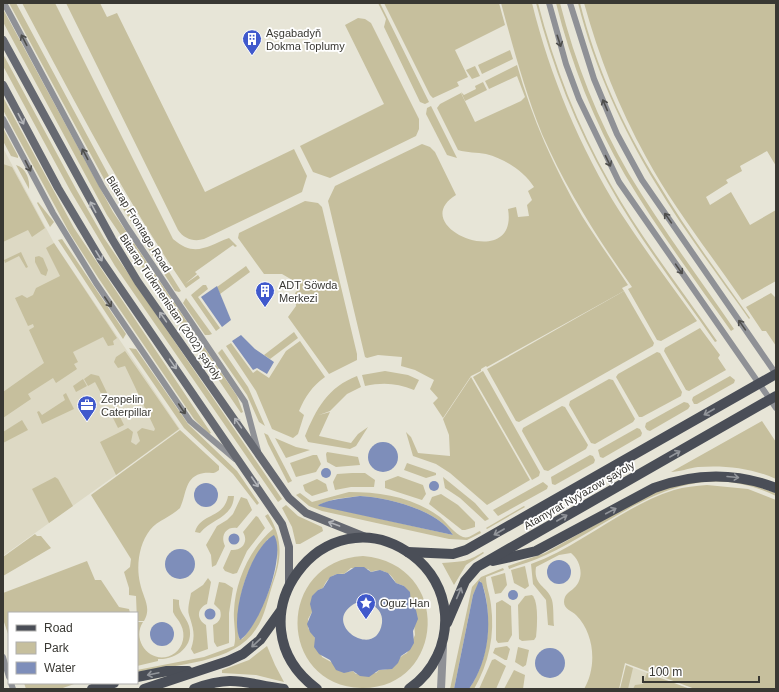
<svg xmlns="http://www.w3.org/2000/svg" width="779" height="692" viewBox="0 0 779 692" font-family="Arial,sans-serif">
<rect width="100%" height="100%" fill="#e7e5d7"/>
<!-- built -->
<g fill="#ddd9c4">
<polygon points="3,148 54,243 180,429 3,556"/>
<polygon points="626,665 690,689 620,689"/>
</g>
<!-- green -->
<g fill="#c6bf9d" fill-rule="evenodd">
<polygon points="9,3 16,3 109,176 181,291 179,292 175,291 104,179"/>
<path d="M22,3h33l118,236c22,19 34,7 56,-1l8,8 -2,1 -2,-2 -38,27 2,2 -12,10 13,-9 2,3 -14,10c-62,-90 -112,-188 -164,-285z"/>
<path d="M66,3h34l7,14 10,-4 88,179 89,-43 13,27 -5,16 -98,47c-10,3 -20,0 -26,-9z"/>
<polygon points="378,3 380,3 429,102 425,104 420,102 384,27 386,19"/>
<polygon points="384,3 499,3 505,25 455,50 468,77 457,82 459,86 433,98 430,95"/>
<path d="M501,3h31c18,73 48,145 88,209 24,37 51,73 77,109l-36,20 -4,-1 -29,-51 4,-2c-34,-48 -66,-98 -90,-153 -17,-42 -29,-87 -41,-131z"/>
<path d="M536,3h2c16,63 40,124 72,180 31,55 71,106 107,158l-2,1c-36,-52 -76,-103 -107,-159 -32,-56 -56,-117 -72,-180z"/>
<path d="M556,3h4c15,59 38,118 69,171 32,53 70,104 105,155l-3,2c-36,-51 -74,-102 -106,-156 -31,-53 -54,-112 -69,-172z"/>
<path d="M578,3h2c16,64 43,124 78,180 28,47 61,91 92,135l-1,1c-31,-44 -65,-88 -93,-135 -34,-56 -62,-117 -78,-181z"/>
<path d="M584,3h192v163l-9,-15 -27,15 2,5 -16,9 2,3 -22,14 4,8 21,-13 19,33 26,-15v71l-34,19c-32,-47 -69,-93 -96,-143 -27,-49 -47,-100 -62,-154z"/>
<polygon points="3,9 113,212 237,396 243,412 241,413 107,215 3,22"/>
<polygon points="358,18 365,19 371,23 419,119 419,129 416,136 330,178 313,172 300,146 384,104 345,25"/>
<polygon points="510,50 513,59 482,74 478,65"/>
<polygon points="3,54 76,189 104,238 282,499 278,502 115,266 71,192 3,66"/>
<path d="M517,65c15,53 37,103 65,151 15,24 31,46 46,69l-6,3 2,3 -137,76 -1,-1 -5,3v2l-10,5 -28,42 -10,-15 5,-5 -8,-9 4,-9 -19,-10 -14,-4 1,-9 -24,-2 -11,3 -2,-1 -37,-156 7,-15 87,-42 8,3 5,5 21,43c-52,32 63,79 52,14l8,-2 2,10 11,-1 -2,-11 5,-5 -4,-9 6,-4c-10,-16 -29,-28 -48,-33 -9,-2 -19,-1 -28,-4l-21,-42 3,-4 21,-11 14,29 46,-21 4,-4 -8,-21 -28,13 -4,-8z"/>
<polygon points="475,66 480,76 472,79 466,70"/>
<polygon points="483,82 487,90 465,101 461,92 464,95 476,89 475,86"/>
<polygon points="3,97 74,228 211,433 209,434 194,419 99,279 69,232 3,110"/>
<polygon points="431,106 457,158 447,155 426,114 427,108"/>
<polygon points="3,128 18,156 18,158 11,156 3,141"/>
<polygon points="3,164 12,167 45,228 32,237 28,230 3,242"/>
<path d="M16,165c10,3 14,14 13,24z"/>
<polygon points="305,201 318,203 322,207 357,354 357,360 329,374 288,317 296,306 295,293 297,291 292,283 294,281 282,274 264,274 238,238 239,233"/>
<polygon points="38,202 54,222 50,227 37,203"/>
<polygon points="62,239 126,334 123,339 58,240"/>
<polygon points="54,243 117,338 113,341 114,345 108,346 103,337 73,352 78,362 74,364 77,369 56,383 53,378 28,394 31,399 3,418 3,392 44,363 29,330 34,327 33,324 28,326 15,298 22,295 27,298 33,295 36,288 60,276 46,248"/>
<polygon points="21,252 28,267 26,268 19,256 5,263 4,260"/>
<polygon points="39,256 43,258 48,270 46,276 41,274 35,262 35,257"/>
<polygon points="246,266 250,272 220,294 217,287"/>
<polygon points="203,285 206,285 208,289 198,297 220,328 216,331 191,295"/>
<polygon points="624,291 654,343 653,346 519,422 516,421 487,369"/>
<polygon points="771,293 776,298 776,346 766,331 762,331 746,307"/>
<polygon points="186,298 212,334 209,335 205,335 183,303"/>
<polygon points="700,328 720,355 718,358 726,370 689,391 686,390 664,351 665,348"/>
<polygon points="294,332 298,338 270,359 264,355"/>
<path d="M300,341l25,36c-13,9 -20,20 -26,34l5,4 -6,19 -5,4 -21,-9 -16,-38 -30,-45 5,-3 22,30 4,-3 12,8 17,-27z"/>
<polygon points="129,348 136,349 188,424 237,471 259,503 257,505 233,474 184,428"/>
<polygon points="222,349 248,387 265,426 259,422 247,395 218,353"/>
<polygon points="125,351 179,429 116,475 100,442 128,428 133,432 131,442 136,445 140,441 137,432 142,428 154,431 155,429 125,366 118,368 114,362 116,357"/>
<polygon points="657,352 660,353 682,392 681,396 642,417 639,417 616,377 618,374"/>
<path d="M385,371l23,4 11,5 -5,10c-17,-7 -31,-8 -49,-4l-3,-11z"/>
<polygon points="483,371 540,472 539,476 532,480 473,377"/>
<polygon points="91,374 99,376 111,401 106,403 95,382 88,386 84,379"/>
<path d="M357,376l4,11 -14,7 -17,17 -11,4 11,-3 -11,24 32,7 7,-9 10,-7 -12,19 -6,3 -42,-7 -3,-6c11,-27 23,-49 52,-60z"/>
<polygon points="730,376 735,380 734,383 697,404 694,404 692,400 693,397"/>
<polygon points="471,377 530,480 487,505 450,473 436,464 413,456 406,432 411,437 418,453 450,456 449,435 443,419"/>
<polygon points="83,379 87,386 76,392 73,386"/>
<polygon points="609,379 613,380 635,419 633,422 595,444 591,443 569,405 570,401"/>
<polygon points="66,393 74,409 42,424 37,412 39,411 42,415 65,400 63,395"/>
<polygon points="684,402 688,403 690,406 688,409 650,431 647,430 645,427 646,423"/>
<polygon points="562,406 565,407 588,445 586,449 548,471 544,470 522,431 523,428"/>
<polygon points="115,407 124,425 118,428 109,410"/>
<polygon points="22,420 28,430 3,443 3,432"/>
<path d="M762,421l14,21v37c-24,-11 -52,-14 -78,-12 -9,1 -19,5 -27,5z"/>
<polygon points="637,428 640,429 642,433 641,436 603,458 600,457 598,450"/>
<path d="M180,430l39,36v4c-6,5 -8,2 -15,3 -20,3 -17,21 -24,35 -9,9 -22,12 -30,22 -11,14 -14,36 -10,53 3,15 12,24 4,38h-7l-1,-25 -7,-1v-7l-5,-16 6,-5 1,-8 -40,-64z"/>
<polygon points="264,433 268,435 292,481 288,483 268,444"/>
<polygon points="275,438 296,447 310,450 286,458"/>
<polygon points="327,452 358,457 360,465 336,467 327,462 326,454"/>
<polygon points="313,455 317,455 321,464 316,472 296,477 290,463"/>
<polygon points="590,455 593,456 595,460 594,463 555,485 552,484 551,477"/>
<polygon points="407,463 436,473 436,475 426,478 404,470"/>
<polygon points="352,473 365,473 375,480 374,487 351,487 335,490 333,482 337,474"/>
<polygon points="398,476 423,485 426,494 422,500 385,488 385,481"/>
<polygon points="55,477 58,479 73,506 49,523 32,489"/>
<polygon points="443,477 475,503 489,519 485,521 460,498 445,488"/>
<polygon points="317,479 326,484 328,491 312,496 305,491 303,485"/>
<path d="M716,479l34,5 23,8 3,2v2c-92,-44 -153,23 -230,59 -12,6 -25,9 -37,14l-1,-3 37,-13 103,-58 26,-10z"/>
<polygon points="543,482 548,486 547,489 498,516 493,510"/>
<path d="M707,485l41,4 28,11v187l-3,2h-78l-70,-26 -6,26h-35c13,-22 11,-55 -8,-74 -4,-4 -12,-6 -12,-13 0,-8 6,-10 10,-14 11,-10 7,-27 -3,-35l-12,2 -23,12c-3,19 12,19 16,33 2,8 1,18 2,26l-6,-1 -2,-25 -13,-16 -2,-20c50,-18 92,-58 143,-74 10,-3 22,-4 33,-5z"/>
<path d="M349,492c32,0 64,5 91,25 7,6 15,17 23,20 6,2 12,-4 17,-6l1,2 -14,7 -18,-1 -127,-28 -13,-5 -13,-11 4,-2 12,9zM360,496c27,1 78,14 93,39l-135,-30 17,-6z"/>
<polygon points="441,494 458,505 475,522 475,527 465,530 462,530 429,504 432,497"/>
<path d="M228,496h6c-1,22 -23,23 -34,37l-5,-1c5,-19 29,-13 33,-36z"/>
<path d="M241,497l6,2 5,11 -15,18c-11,-2 -17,8 -12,18l-9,19 -4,2 -1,-12 -5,-10 11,-19 10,-6 6,-6z"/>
<polygon points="286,505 298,516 322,527 323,531 300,544 296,544 292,527 282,508"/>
<polygon points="524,506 525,507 487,529 486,528"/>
<path d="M268,514c15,24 14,44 5,69 -5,15 -8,33 -17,46 -21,34 -82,36 -119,43v-2l67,-13 30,-11c3,-10 -1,-24 0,-35 1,-29 16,-63 39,-82l-8,-13zM275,538c2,8 3,17 2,25 -3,20 -21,62 -35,76h-3c-4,-37 6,-71 29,-100z"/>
<path d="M256,516l2,1 7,11 -18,23 -10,22 -4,1 -8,-3 -2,-3 8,-18c11,1 18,-8 12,-18z"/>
<polygon points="35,534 37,536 41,536 51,548 3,576 3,557"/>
<path d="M483,552l1,1 -18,12 -12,20 -12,-22c21,-2 23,0 41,-11z"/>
<path d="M363,556c91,8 82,133 -1,132 -85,-2 -87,-127 1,-132zM351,568l17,1 3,3c11,-4 20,1 25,11l8,3 8,14 3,35 -8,18c-14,6 -8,17 -28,17l-3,3 -20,1 -3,-3 -4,1 -27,-15 -7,-19 -7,-10v-9l4,-7 6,-22 5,-2c4,-10 11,-15 21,-14z"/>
<polygon points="87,561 95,580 101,580 119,607 129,609 130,613 9,613 9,637 3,619 3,593"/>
<polygon points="525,566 529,586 525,589 514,583 511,570"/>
<path d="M503,568l1,2 -18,7c0,9 4,18 5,28 4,30 -2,58 -17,84h-5c18,-26 22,-60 17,-91 -1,-6 -3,-13 -6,-17l-7,14 -19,94h-4l22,-102 9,-10z"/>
<polygon points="505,573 507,585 501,593 495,594 491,577"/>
<path d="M208,578l3,4 -4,22c-10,4 -11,15 -1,21l2,24 -14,5 -3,-5c5,-14 2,-21 -2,-34 -2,-6 1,-16 2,-22l12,-8z"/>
<path d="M219,582l6,1 8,5 -4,25v30l-12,4 -3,-5 -1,-17c7,-3 9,-8 7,-15l-6,-6z"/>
<path d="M532,595c7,6 5,33 4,42l-2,3 -12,1 -3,-2 -1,-34 7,-9z"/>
<path d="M173,599l6,1c-1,12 7,16 10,26 6,21 -14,34 -31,33v2l-21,5v-44h6c-13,20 11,46 32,31 8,-6 11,-18 6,-28 -2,-5 -6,-8 -8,-13 0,-4 0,-9 0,-13z"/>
<polygon points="502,600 511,606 512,635 508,642 498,643 496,640 496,603"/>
<polygon points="267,646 275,665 284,682 256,675 222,673 222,670 249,660"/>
<polygon points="507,646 510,649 507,660 505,660 493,653 495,648"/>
<polygon points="518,647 529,650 526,665 523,667 515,662"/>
<polygon points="495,659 506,666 496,689 479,689 492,660"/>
<polygon points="626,665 633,668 628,689 620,689"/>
<polygon points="514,670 525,675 523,689 504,689"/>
<polygon points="647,673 690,689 633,689 635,685 643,684"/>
<polygon points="24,683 77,683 60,689 26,689"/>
</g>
<!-- water -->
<g fill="#7e8eba" fill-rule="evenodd">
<polygon points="217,286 231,320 222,327 201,297"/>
<polygon points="241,335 255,349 274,362 267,374 257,368 253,370 232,341"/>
<circle cx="383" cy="457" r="15"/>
<circle cx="326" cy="473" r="5"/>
<circle cx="434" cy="486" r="5"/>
<circle cx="206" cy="495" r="12"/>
<path d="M360,496c27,1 78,14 93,39l-134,-29 -1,-1c13,-6 27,-7 42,-9z"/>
<circle cx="234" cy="539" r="5.5"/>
<path d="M274,535c13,20 -15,93 -34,105 -11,-24 10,-92 34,-105z"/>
<circle cx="180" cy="564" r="15"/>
<circle cx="559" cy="572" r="12"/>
<path d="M355,567h9l7,5 9,-2 8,3 8,10 8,3 6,6 1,13 5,5 2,9 -5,12 1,12 -4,7 -9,6 -3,7 -6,6 -13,1 -10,7 -9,-1 -7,-5 -9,2 -8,-3 -6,-10 -11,-6 -5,-7 1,-9 -5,-6 -3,-8 5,-12 -2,-8 2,-8 6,-6 5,-2 7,-11 7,-3h7zM358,602c12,-1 26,7 24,21 -6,40 -66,-2 -24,-21z"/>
<path d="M479,581l3,2c11,35 8,76 -13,106h-15l19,-94z"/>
<circle cx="513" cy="595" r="5"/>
<circle cx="210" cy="614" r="5.5"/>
<circle cx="162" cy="634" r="12"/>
<circle cx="550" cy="663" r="15"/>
</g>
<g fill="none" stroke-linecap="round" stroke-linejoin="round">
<!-- minor -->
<g stroke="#8f9196" stroke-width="6">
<polyline points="4,3 102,186 127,227 245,402 258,451"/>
<polyline points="549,3 566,64 579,99 619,182 776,408"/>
<polyline points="570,3 594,79 617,134 642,180 776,374"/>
<polyline points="3,119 53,213 96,283 190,421 235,459"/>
<polyline points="3,657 9,677"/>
<polyline points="11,683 13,689"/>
</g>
<!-- tertiary -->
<polyline stroke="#8f9196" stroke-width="8" points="441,689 443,646"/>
<!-- secondary -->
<g stroke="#666971" stroke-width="8">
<polyline points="3,40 112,239 138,282 289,498 306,513 368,538"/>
<polyline points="3,85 58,188 101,260 282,524 289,547 289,584"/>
</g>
<!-- primary -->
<g stroke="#4a4e57" stroke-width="10">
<polyline points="408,552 453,554 466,550 776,374"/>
<path d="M493,561l43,-10 118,-63c41,-15 81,-16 122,0"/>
<polyline points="447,623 465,581 477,567 776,396"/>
<polyline points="137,677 167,671 188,671"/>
<polyline points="92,689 114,683"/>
<polyline points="144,689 228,661 243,654 260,640 280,612"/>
<path d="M194,689c40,-15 51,-5 90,0"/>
<path d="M317,689c-91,-67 7,-199 95,-134 19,14 31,35 33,59 2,29 -11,58 -36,75"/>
</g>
</g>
<!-- one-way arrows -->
<defs><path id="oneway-shaft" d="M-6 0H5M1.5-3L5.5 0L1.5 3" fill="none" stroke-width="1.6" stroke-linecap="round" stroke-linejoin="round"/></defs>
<g stroke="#4e4e4c">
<use href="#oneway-shaft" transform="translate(24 40) rotate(-118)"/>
<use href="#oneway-shaft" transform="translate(559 41) rotate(72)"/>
<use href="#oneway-shaft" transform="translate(605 105) rotate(-113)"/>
<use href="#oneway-shaft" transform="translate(85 154) rotate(-118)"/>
<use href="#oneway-shaft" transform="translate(608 161) rotate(64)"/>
<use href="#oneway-shaft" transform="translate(28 166) rotate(63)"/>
<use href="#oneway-shaft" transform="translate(668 218) rotate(-125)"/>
<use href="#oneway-shaft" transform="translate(679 269) rotate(55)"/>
<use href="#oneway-shaft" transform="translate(108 302) rotate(56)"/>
<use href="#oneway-shaft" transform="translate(742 325) rotate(-125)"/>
<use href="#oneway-shaft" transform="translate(182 409) rotate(56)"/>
</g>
<g stroke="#b2b4b8">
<use href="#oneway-shaft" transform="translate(21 119) rotate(62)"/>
<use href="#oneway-shaft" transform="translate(93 207) rotate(-118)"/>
<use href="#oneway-shaft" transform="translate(99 256) rotate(58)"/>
<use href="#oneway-shaft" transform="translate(163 317) rotate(-125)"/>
<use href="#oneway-shaft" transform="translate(173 364) rotate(55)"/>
<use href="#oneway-shaft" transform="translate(238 423) rotate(-125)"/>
<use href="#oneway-shaft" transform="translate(255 482) rotate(56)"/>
<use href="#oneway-shaft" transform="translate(334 524) rotate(-160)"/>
</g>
<g stroke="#92959a">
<use href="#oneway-shaft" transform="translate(709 412) rotate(150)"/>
<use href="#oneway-shaft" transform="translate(675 454) rotate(-30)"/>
<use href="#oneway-shaft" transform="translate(733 477) rotate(5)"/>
<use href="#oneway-shaft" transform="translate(611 511) rotate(-28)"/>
<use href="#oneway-shaft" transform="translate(562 518) rotate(-30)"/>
<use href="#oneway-shaft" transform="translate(499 532) rotate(150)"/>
<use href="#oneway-shaft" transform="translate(459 593) rotate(-67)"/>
<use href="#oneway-shaft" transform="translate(256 643) rotate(137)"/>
<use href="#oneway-shaft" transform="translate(153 674) rotate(168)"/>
</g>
<!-- icons -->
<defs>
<g id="building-pin" transform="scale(1)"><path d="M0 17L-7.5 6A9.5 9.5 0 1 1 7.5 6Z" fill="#4059cc" stroke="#fff"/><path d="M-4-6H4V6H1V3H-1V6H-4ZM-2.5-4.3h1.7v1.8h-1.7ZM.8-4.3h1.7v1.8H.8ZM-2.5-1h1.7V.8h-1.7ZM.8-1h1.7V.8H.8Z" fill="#fff"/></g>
<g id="office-pin" transform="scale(1)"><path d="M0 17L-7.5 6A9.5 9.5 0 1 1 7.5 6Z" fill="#4059cc" stroke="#fff"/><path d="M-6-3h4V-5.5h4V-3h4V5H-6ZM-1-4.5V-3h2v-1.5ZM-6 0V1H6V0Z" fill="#fff"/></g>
<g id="sight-pin" transform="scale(1)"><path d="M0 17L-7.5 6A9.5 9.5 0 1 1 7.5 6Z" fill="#4059cc" stroke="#fff"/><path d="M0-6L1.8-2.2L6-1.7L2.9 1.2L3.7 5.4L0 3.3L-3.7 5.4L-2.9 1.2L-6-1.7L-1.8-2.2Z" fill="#fff"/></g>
</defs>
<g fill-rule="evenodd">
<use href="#building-pin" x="252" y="39"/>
<use href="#building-pin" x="265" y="291"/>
<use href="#office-pin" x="87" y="405"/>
<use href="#sight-pin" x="366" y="603"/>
</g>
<g text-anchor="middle" stroke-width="3.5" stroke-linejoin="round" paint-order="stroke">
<!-- poi labels -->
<g font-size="11" fill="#393833" stroke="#fff" text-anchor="start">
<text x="266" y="37">Aşgabadyň<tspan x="266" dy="13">Dokma Toplumy</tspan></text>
<text x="279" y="289">ADT Söwda<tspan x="279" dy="13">Merkezi</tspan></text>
<text x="101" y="403">Zeppelin<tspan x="101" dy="13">Caterpillar</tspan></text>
<text x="380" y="607">Oguz Han</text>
</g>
<!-- street labels -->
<g font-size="11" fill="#393833" stroke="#fff">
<text transform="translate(139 224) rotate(58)" y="4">Bitarap Frontage Road</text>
<text transform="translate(171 307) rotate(56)" y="4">Bitarap Türkmenistan (2002) şaýoly</text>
<text transform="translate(579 495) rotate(-30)" y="4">Atamyrat Nyýazow şaýoly</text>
</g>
</g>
<!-- border -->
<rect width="779" height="692" fill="none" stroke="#393833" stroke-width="8"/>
<!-- legend -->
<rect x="8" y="612" width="130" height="72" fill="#ffffff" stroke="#b0afad"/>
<rect x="16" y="625" width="20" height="6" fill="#4a4e57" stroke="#b0afad"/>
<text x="44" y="632" font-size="12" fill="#393833">Road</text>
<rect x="16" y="642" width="20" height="12" fill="#c6bf9d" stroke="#b0afad"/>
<text x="44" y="652" font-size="12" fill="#393833">Park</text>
<rect x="16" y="662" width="20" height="12" fill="#7e8eba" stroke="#b0afad"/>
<text x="44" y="672" font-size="12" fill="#393833">Water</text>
<!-- scale -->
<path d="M643 676v6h116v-6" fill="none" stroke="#393833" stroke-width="2"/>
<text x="649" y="676" font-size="12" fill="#393833" stroke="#ffffff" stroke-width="3" paint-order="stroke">100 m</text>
</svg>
